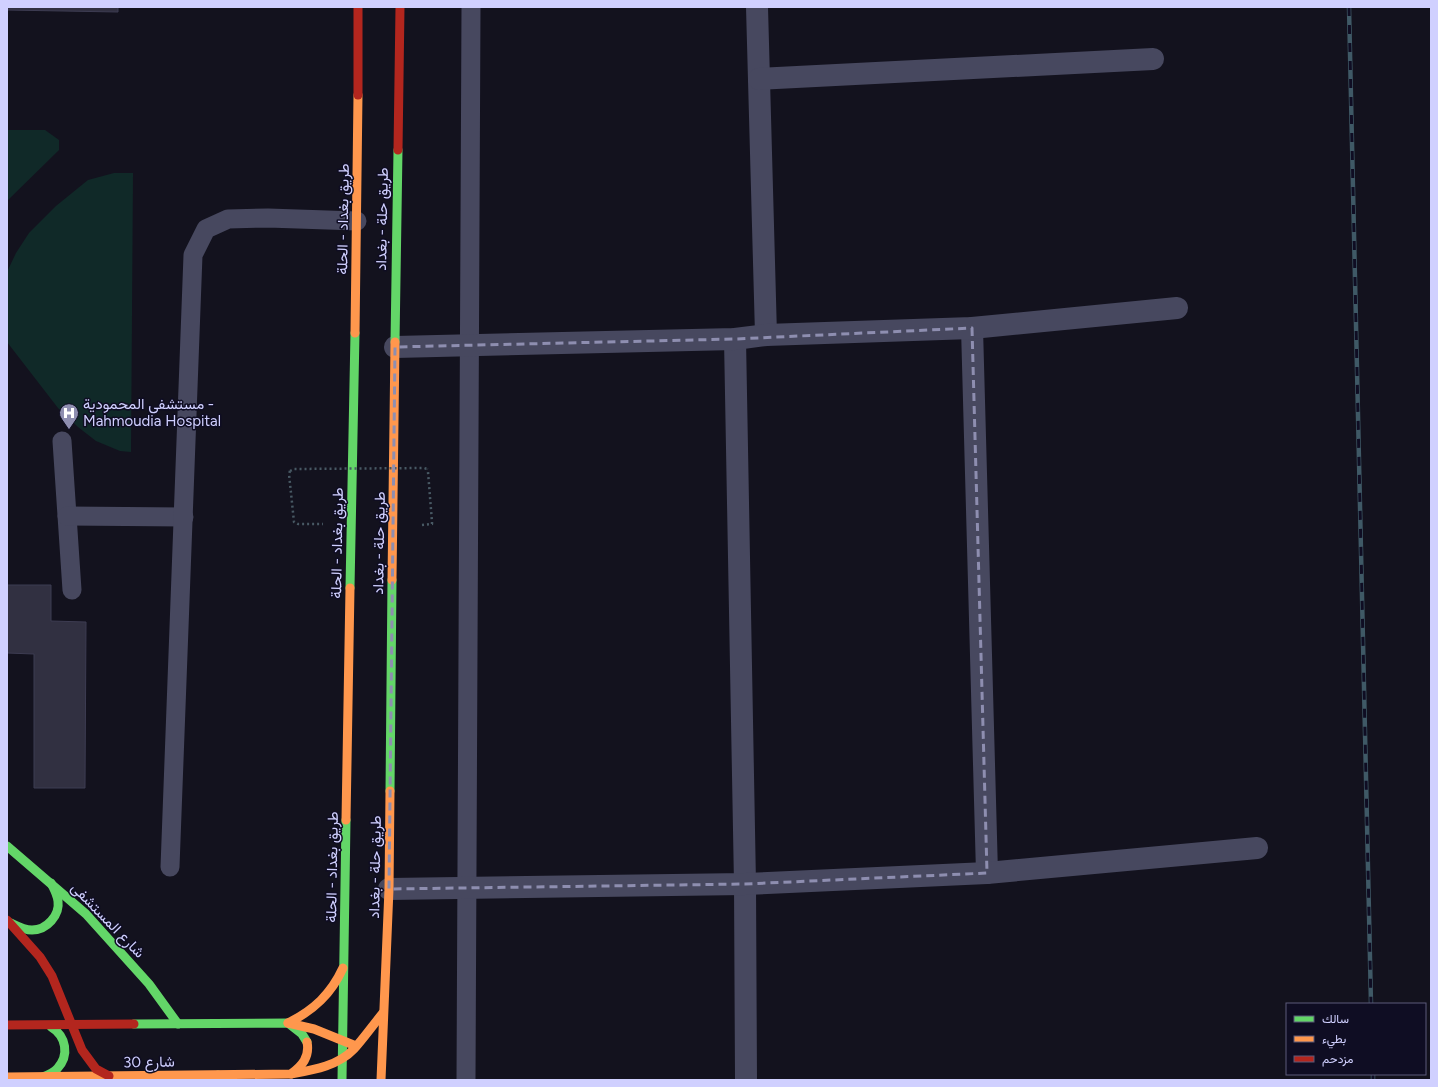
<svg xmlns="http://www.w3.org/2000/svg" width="1438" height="1087" viewBox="0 0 1438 1087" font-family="Figtree,Vazirmatn,sans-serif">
<rect width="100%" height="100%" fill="#13121e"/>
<!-- green -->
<g fill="#102928">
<polygon points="7,130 45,130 59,140 59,150 7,201"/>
<polygon points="114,173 133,173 131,452 120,451 96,441 78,427 58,408 7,342 7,272 16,253 29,233 56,206 88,180"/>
</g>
<!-- building -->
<g fill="#313041" stroke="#3d3c52">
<polygon points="7,7 118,7 118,12 7,10"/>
<polygon points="7,585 51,585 51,621 86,622 85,788 34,788 34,654 7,653"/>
</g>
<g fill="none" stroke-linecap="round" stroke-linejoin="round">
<!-- path -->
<g stroke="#485964" stroke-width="2.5" stroke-dasharray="2 3" stroke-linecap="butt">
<polyline points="290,471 289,474 294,522 298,524 323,524"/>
<polyline points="422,525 432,524 432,522 428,472 427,469"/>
</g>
<!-- lane -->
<g stroke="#47485f" stroke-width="19">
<polyline points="62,441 72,590"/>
<polyline points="67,516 184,517"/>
<polyline points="170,867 193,255 206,229 228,219 268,218 357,221"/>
<polyline points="466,1080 471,7"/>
</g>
<!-- street -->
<g stroke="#47485f" stroke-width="22">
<polyline points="757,7 766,335"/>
<polyline points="759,79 1153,59"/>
<polyline points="972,328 987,873"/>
<polyline points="735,339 745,884 746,1080"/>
<polyline points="395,347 735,339 766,335 972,328 1177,308"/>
<polyline points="389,889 745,884 987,873 1257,848"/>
</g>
<!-- fast -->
<g stroke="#63d668" stroke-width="9">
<polyline points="395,342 398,150"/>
<polyline points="350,588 355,333"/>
<polyline points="390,791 392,580"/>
<polyline points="7,846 86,914 149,984 178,1024"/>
<path d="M11,923c6,3 13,7 21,7 15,0 28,-15 26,-29 -1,-7 -4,-12 -7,-18"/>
<polyline points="134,1024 288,1023 302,1034 307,1042"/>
<polyline points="218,1075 224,1080"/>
<path d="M43,1077c5,-2 10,-4 14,-8 13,-14 9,-33 -6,-42"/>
<polyline points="342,1080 346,820"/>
</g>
<!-- slow -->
<g stroke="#ff974d" stroke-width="9">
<polyline points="355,333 358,95"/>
<polyline points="392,580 395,342"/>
<polyline points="346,820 350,588"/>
<polyline points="288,1023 314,1029 356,1046"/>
<path d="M288,1023c26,-13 43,-29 55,-55"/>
<path d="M291,1074c22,-4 47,-8 63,-25 10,-11 19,-24 29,-36"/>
<path d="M7,1077l284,-3c11,-8 19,-17 16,-32"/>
<polyline points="381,1080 389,889 390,791"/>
</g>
<!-- jam -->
<g stroke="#b3261e" stroke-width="9">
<polyline points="358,95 358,7"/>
<polyline points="398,150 400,7"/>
<polyline points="7,920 40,957 52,976 82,1050 96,1069 109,1076"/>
<polyline points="7,1025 134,1024"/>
</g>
<!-- rail casing -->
<g stroke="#3f5966" stroke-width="4.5">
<g id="rail">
<polyline points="1349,7 1371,1004"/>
<polyline points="1373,1074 1373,1080"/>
</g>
</g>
<!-- rail -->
<use href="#rail" stroke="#0f0d23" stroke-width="3" stroke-dasharray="9" stroke-linecap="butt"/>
<!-- path-bridge -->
<polyline stroke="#485964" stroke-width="2.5" stroke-dasharray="2 3" stroke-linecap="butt" points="290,471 294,469 424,468 427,469"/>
</g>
<!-- marked area -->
<path fill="none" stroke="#8e8eb0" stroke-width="3" stroke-dasharray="8 5" stroke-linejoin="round" d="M972,328l15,545 -242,11 -356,5 6,-542 340,-8z"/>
<!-- icons -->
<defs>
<g id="hospital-pin" transform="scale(1)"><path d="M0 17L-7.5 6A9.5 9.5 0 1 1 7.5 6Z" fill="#8e8eb0" stroke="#0f0d23"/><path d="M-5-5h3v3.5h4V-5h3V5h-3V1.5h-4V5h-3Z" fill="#fff"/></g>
</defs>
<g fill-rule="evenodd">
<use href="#hospital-pin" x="69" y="413"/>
</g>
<g text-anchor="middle" stroke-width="3" stroke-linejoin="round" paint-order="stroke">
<!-- street labels -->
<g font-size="15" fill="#d0d0ff" stroke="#0f0d23">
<text transform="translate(343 219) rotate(-89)" y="5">طريق بغداد - الحلة</text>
<text transform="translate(382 219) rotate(-89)" y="5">طريق حلة - بغداد</text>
<text transform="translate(337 543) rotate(-89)" y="5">طريق بغداد - الحلة</text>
<text transform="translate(379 543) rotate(-89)" y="5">طريق حلة - بغداد</text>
<text transform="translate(332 867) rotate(-89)" y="5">طريق بغداد - الحلة</text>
<text transform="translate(375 867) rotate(-89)" y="5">طريق حلة - بغداد</text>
<text transform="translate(108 920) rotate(46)" y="5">شارع المستشفى</text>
<text transform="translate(149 1062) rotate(-1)" y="5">شارع 30</text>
</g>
<!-- poi labels -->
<g font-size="15" fill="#d0d0ff" stroke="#0f0d23" text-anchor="start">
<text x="83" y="409">مستشفى المحمودية -<tspan x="83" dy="17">Mahmoudia Hospital</tspan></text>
</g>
</g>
<!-- border -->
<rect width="1438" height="1087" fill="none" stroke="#d0d0ff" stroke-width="16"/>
<!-- legend -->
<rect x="1286" y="1003" width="140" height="72" fill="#0f0d23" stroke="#5c5b7b"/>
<rect x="1294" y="1016" width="20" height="6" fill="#63d668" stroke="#5c5b7b"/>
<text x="1322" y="1023" font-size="12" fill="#d0d0ff">سالك</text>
<rect x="1294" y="1036" width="20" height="6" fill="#ff974d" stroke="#5c5b7b"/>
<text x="1322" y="1043" font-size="12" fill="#d0d0ff">بطيء</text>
<rect x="1294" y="1056" width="20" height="6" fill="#b3261e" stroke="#5c5b7b"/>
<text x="1322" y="1063" font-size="12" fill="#d0d0ff">مزدحم</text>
</svg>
